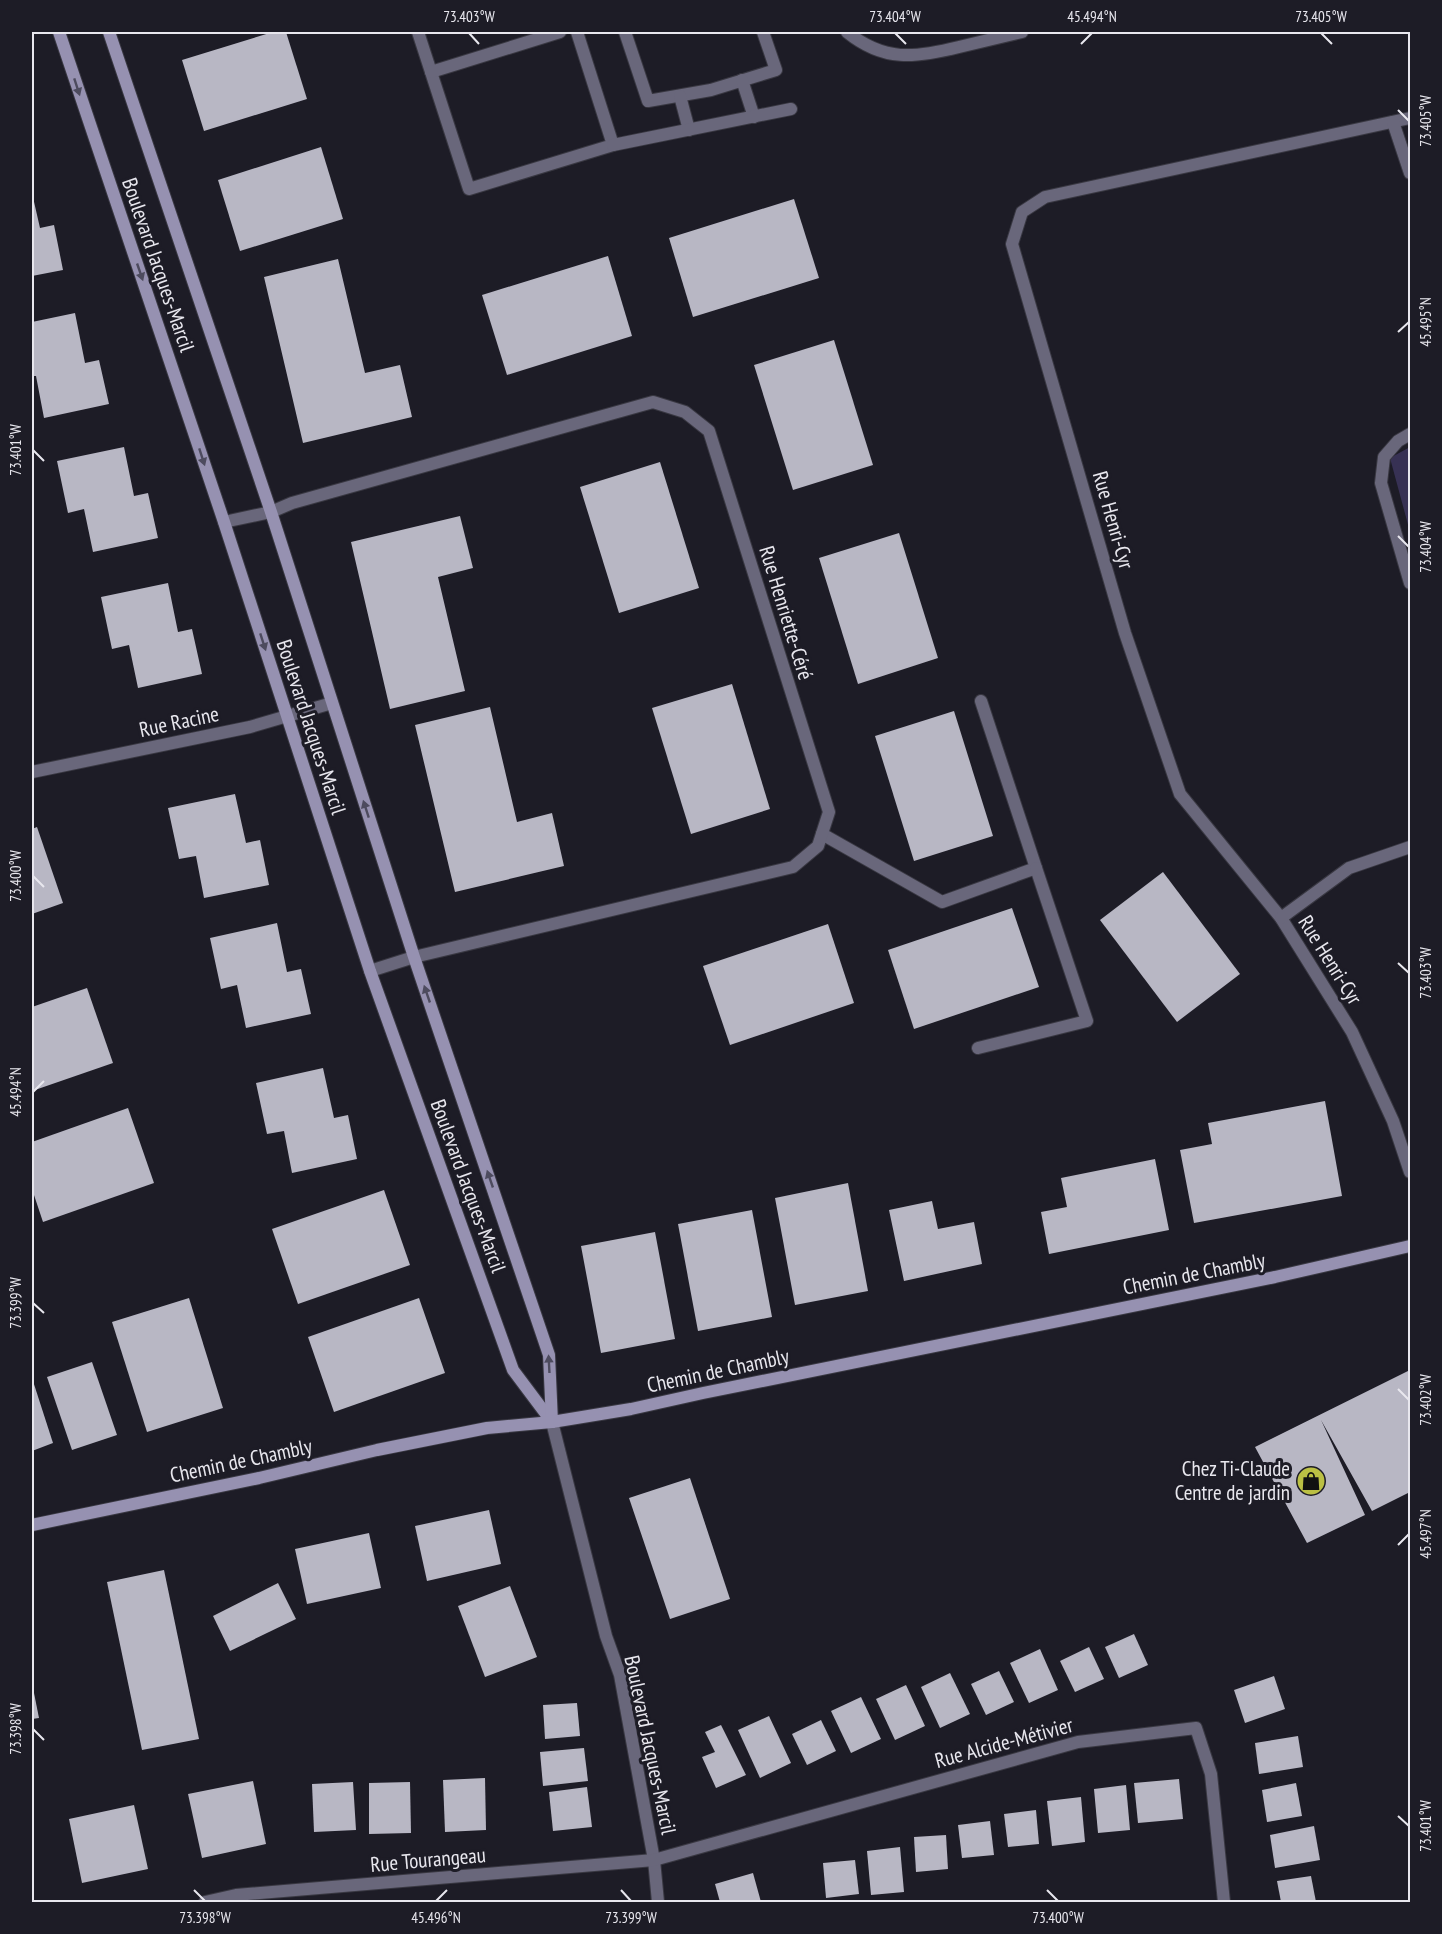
<svg xmlns="http://www.w3.org/2000/svg" width="1442" height="1934" viewBox="0 0 1442 1934" font-family="'PT Sans Narrow',sans-serif">
<rect width="100%" height="100%" fill="#1d1c26"/>
<!-- green -->
<polygon fill="#373154" points="1410,447 1410,532 1390,458"/>
<!-- building -->
<g fill="#b8b7c4">
<polygon points="273,32 286,32 307,99 204,131 182,60"/>
<polygon points="321,147 343,219 240,251 218,180"/>
<polygon points="32,193 40,228 54,225 63,270 32,276"/>
<polygon points="794,199 819,278 693,317 669,238"/>
<polygon points="608,256 632,336 507,375 482,295"/>
<polygon points="338,259 365,373 400,365 412,417 303,443 264,277"/>
<polygon points="75,313 85,363 99,360 109,404 44,418 36,376 32,376 32,322"/>
<polygon points="834,340 873,465 793,490 754,365"/>
<polygon points="124,447 134,496 148,493 158,538 93,552 84,509 68,513 57,461"/>
<polygon points="660,462 699,588 619,613 580,487"/>
<polygon points="460,516 473,568 438,577 465,691 390,709 351,542"/>
<polygon points="899,533 938,658 858,684 819,558"/>
<polygon points="168,583 178,632 192,629 202,674 138,688 129,645 112,649 101,597"/>
<polygon points="732,684 770,809 691,834 652,708"/>
<polygon points="490,707 517,822 552,813 564,866 455,892 415,725"/>
<polygon points="954,711 993,836 914,861 875,736"/>
<polygon points="235,794 246,843 260,840 269,885 204,898 196,856 179,859 168,808"/>
<polygon points="37,827 63,903 32,914 32,829"/>
<polygon points="1163,872 1240,974 1177,1022 1100,920"/>
<polygon points="1012,908 1039,987 914,1029 888,950"/>
<polygon points="277,923 287,972 301,969 311,1014 246,1028 237,985 221,989 210,938"/>
<polygon points="828,924 854,1003 730,1045 703,966"/>
<polygon points="87,988 113,1063 32,1091 32,1007"/>
<polygon points="323,1068 334,1118 348,1115 357,1159 292,1173 284,1131 267,1134 256,1083"/>
<polygon points="1325,1101 1342,1196 1194,1223 1180,1150 1212,1144 1208,1123"/>
<polygon points="128,1108 154,1183 43,1222 32,1189 32,1142"/>
<polygon points="1155,1159 1169,1230 1049,1254 1041,1212 1067,1207 1061,1178"/>
<polygon points="848,1183 868,1291 795,1305 775,1198"/>
<polygon points="384,1190 410,1265 298,1304 272,1229"/>
<polygon points="932,1201 938,1229 974,1222 982,1264 904,1281 889,1210"/>
<polygon points="752,1210 772,1317 698,1331 678,1224"/>
<polygon points="655,1232 675,1339 601,1353 581,1246"/>
<polygon points="189,1298 223,1408 147,1432 112,1322"/>
<polygon points="419,1298 445,1373 334,1412 308,1337"/>
<polygon points="92,1362 117,1435 72,1450 47,1377"/>
<polygon points="1410,1370 1410,1492 1372,1511 1321,1420 1365,1515 1307,1543 1255,1447"/>
<polygon points="32,1378 53,1443 32,1451"/>
<polygon points="690,1478 730,1599 670,1619 629,1498"/>
<polygon points="489,1510 501,1564 427,1581 415,1526"/>
<polygon points="369,1533 381,1588 307,1604 295,1549"/>
<polygon points="164,1570 199,1739 142,1750 107,1582"/>
<polygon points="278,1583 296,1619 230,1651 213,1616"/>
<polygon points="510,1586 537,1657 485,1677 458,1606"/>
<polygon points="1134,1634 1148,1665 1119,1678 1105,1647"/>
<polygon points="1089,1647 1104,1679 1075,1692 1060,1661"/>
<polygon points="1040,1649 1058,1690 1029,1703 1010,1663"/>
<polygon points="999,1671 1014,1702 986,1715 971,1684"/>
<polygon points="950,1673 970,1714 940,1728 921,1687"/>
<polygon points="1274,1676 1285,1709 1245,1723 1234,1690"/>
<polygon points="32,1683 39,1718 32,1719"/>
<polygon points="906,1685 925,1726 895,1740 876,1699"/>
<polygon points="861,1697 881,1739 851,1753 831,1711"/>
<polygon points="577,1703 580,1736 545,1739 543,1705"/>
<polygon points="769,1716 791,1763 760,1778 738,1730"/>
<polygon points="821,1720 836,1751 807,1765 792,1734"/>
<polygon points="721,1725 746,1775 716,1788 702,1757 715,1752 705,1732"/>
<polygon points="1298,1736 1303,1767 1259,1774 1255,1743"/>
<polygon points="584,1748 588,1781 543,1786 540,1752"/>
<polygon points="485,1778 486,1830 445,1832 443,1780"/>
<polygon points="1179,1779 1183,1819 1138,1823 1134,1783"/>
<polygon points="253,1781 266,1844 202,1858 188,1794"/>
<polygon points="353,1782 356,1830 314,1832 312,1784"/>
<polygon points="410,1782 411,1833 369,1834 369,1783"/>
<polygon points="1296,1783 1302,1816 1267,1822 1262,1790"/>
<polygon points="1126,1785 1130,1830 1098,1833 1094,1789"/>
<polygon points="587,1787 592,1827 553,1831 549,1792"/>
<polygon points="1081,1797 1085,1842 1052,1846 1047,1801"/>
<polygon points="134,1805 148,1869 82,1883 69,1819"/>
<polygon points="1036,1810 1039,1844 1008,1847 1004,1814"/>
<polygon points="990,1821 994,1855 962,1858 958,1825"/>
<polygon points="1314,1826 1320,1860 1275,1868 1270,1835"/>
<polygon points="946,1835 948,1869 916,1872 914,1837"/>
<polygon points="900,1847 904,1892 871,1895 867,1851"/>
<polygon points="855,1860 859,1894 826,1898 823,1863"/>
<polygon points="753,1873 761,1902 720,1902 715,1884"/>
<polygon points="1311,1876 1316,1902 1281,1902 1277,1881"/>
</g>
<g fill="none" stroke-linecap="round" stroke-linejoin="round">
<!-- lane casing -->
<g stroke="#393842" stroke-width="14">
<g id="lane">
<polyline points="418,32 469,189 613,145 577,32"/>
<polyline points="625,32 648,101 711,90 776,70 763,32"/>
<path d="M847,32c37,30 68,26 112,15 21,-5 42,-10 63,-15"/>
<polyline points="431,72 560,32"/>
<polyline points="742,80 754,117"/>
<polyline points="680,96 689,130"/>
<polyline points="613,145 791,109"/>
<polyline points="822,834 942,902 1036,868 981,701"/>
<polyline points="978,1048 1087,1021 1036,868"/>
</g>
</g>
<!-- street casing -->
<g stroke="#393842" stroke-width="14">
<g id="street">
<polyline points="1410,118 1045,197 1022,212 1012,244 1125,633 1180,794 1281,918 1352,1032 1393,1121 1410,1172"/>
<polyline points="1393,122 1410,173"/>
<polyline points="1410,434 1398,441 1384,457 1381,483 1410,583"/>
<polyline points="224,522 271,512 292,503 653,402 685,412 709,431 829,812 818,846 793,867 414,957 370,971"/>
<polyline points="32,772 250,727 332,703"/>
<polyline points="1281,918 1349,868 1410,847"/>
<polyline points="552,1422 606,1636 620,1675 654,1860 658,1902"/>
<polyline points="205,1902 236,1895 654,1860 1078,1742 1196,1728 1211,1774 1224,1902"/>
</g>
</g>
<!-- secondary casing -->
<g stroke="#393842" stroke-width="14">
<g id="secondary">
<polyline points="59,32 224,522 370,971 513,1370 552,1422"/>
<polyline points="109,32 271,512 414,957 549,1355 552,1422"/>
<polyline points="32,1525 259,1478 377,1450 487,1428 552,1422 631,1409 703,1393 1275,1277 1410,1246"/>
</g>
</g>
<!-- lane -->
<use href="#lane" stroke="#69677b" stroke-width="12"/>
<!-- street -->
<use href="#street" stroke="#69677b" stroke-width="12"/>
<!-- secondary -->
<use href="#secondary" stroke="#9691b1" stroke-width="12"/>
</g>
<!-- one-way arrows -->
<defs><path id="oneway-solid" d="M-6-.8H1V-3.2L6.5 0L1 3.2V.8H-6Z" transform="scale(1.5)"/></defs>
<g fill="#4d4b5e">
<use href="#oneway-solid" transform="translate(77 87) rotate(72)"/>
<use href="#oneway-solid" transform="translate(140 272) rotate(71)"/>
<use href="#oneway-solid" transform="translate(202 457) rotate(72)"/>
<use href="#oneway-solid" transform="translate(263 642) rotate(72)"/>
<use href="#oneway-solid" transform="translate(366 809) rotate(-108)"/>
<use href="#oneway-solid" transform="translate(427 994) rotate(-109)"/>
<use href="#oneway-solid" transform="translate(490 1179) rotate(-109)"/>
<use href="#oneway-solid" transform="translate(549 1364) rotate(-93)"/>
</g>
<!-- ticks -->
<path fill="none" stroke="#e8e7ee" stroke-width="2" d="M469,33l10,11M895,33l11,11M1321,33l11,11M1081,44l11,-11M1398,110l11,11M1398,332l11,-10M33,450l11,11M1398,536l11,11M33,876l11,11M1398,963l11,10M33,1092l11,-11M33,1303l11,10M1398,1389l11,11M1398,1545l11,-11M33,1729l11,11M1398,1816l11,10M194,1890l11,11M621,1890l10,11M1047,1890l11,11M436,1901l11,-11"/>
<!-- icons -->
<defs>
<g id="shop-disc" transform="scale(1.5)"><circle r="9.5" fill="#bbc044" stroke="#1d1c26"/><path d="M-5-2.5h2.3a2.7 3.5 0 0 1 5.4 0H5L5.5 6h-11ZM-1.5-2.5h3a1.5 2.3 0 0 0-3 0Z" fill="#111"/></g>
</defs>
<g fill-rule="evenodd">
<use href="#shop-disc" x="1311" y="1481"/>
</g>
<g text-anchor="middle" stroke-width="6" stroke-linejoin="round" paint-order="stroke">
<!-- street labels -->
<g font-size="21" fill="#e8e7ee" stroke="#1d1c26">
<text transform="translate(158 265) rotate(71)" y="7">Boulevard Jacques-Marcil</text>
<text transform="translate(1113 520) rotate(74)" y="7">Rue Henri-Cyr</text>
<text transform="translate(786 613) rotate(73)" y="7">Rue Henriette-Céré</text>
<text transform="translate(179 722) rotate(-12)" y="7">Rue Racine</text>
<text transform="translate(311 727) rotate(72)" y="7">Boulevard Jacques-Marcil</text>
<text transform="translate(1330 960) rotate(58)" y="7">Rue Henri-Cyr</text>
<text transform="translate(468 1186) rotate(70)" y="7">Boulevard Jacques-Marcil</text>
<text transform="translate(1194 1274) rotate(-11)" y="7">Chemin de Chambly</text>
<text transform="translate(718 1371) rotate(-12)" y="7">Chemin de Chambly</text>
<text transform="translate(241 1461) rotate(-12)" y="7">Chemin de Chambly</text>
<text transform="translate(1004 1743) rotate(-15)" y="7">Rue Alcide-Métivier</text>
<text transform="translate(650 1745) rotate(78)" y="7">Boulevard Jacques-Marcil</text>
<text transform="translate(428 1860) rotate(-5)" y="7">Rue Tourangeau</text>
</g>
<!-- poi labels -->
<g font-size="21" fill="#e8e7ee" stroke="#1d1c26" text-anchor="end">
<text x="1290" y="1476">Chez Ti-Claude<tspan x="1290" dy="24">Centre de jardin</tspan></text>
</g>
</g>
<!-- border -->
<rect width="1442" height="1934" fill="none" stroke="#1d1c26" stroke-width="66"/>
<rect x="33" y="33" width="1376" height="1868" fill="none" stroke="#e8e7ee" stroke-width="2"/>
<g font-size="15" text-anchor="middle" fill="#e8e7ee">
<text x="469" y="22">73.403°W</text>
<text x="895" y="22">73.404°W</text>
<text x="1092" y="22">45.494°N</text>
<text x="1321" y="22">73.405°W</text>
<text transform="translate(1426 121) rotate(-90)" y="5">73.405°W</text>
<text transform="translate(1426 322) rotate(-90)" y="5">45.495°N</text>
<text transform="translate(16 450) rotate(-90)" y="5">73.401°W</text>
<text transform="translate(1426 547) rotate(-90)" y="5">73.404°W</text>
<text transform="translate(16 876) rotate(-90)" y="5">73.400°W</text>
<text transform="translate(1426 973) rotate(-90)" y="5">73.403°W</text>
<text transform="translate(16 1092) rotate(-90)" y="5">45.494°N</text>
<text transform="translate(16 1303) rotate(-90)" y="5">73.399°W</text>
<text transform="translate(1426 1400) rotate(-90)" y="5">73.402°W</text>
<text transform="translate(1426 1534) rotate(-90)" y="5">45.497°N</text>
<text transform="translate(16 1729) rotate(-90)" y="5">73.398°W</text>
<text transform="translate(1426 1826) rotate(-90)" y="5">73.401°W</text>
<text x="205" y="1923">73.398°W</text>
<text x="436" y="1923">45.496°N</text>
<text x="631" y="1923">73.399°W</text>
<text x="1058" y="1923">73.400°W</text>
</g>
</svg>
